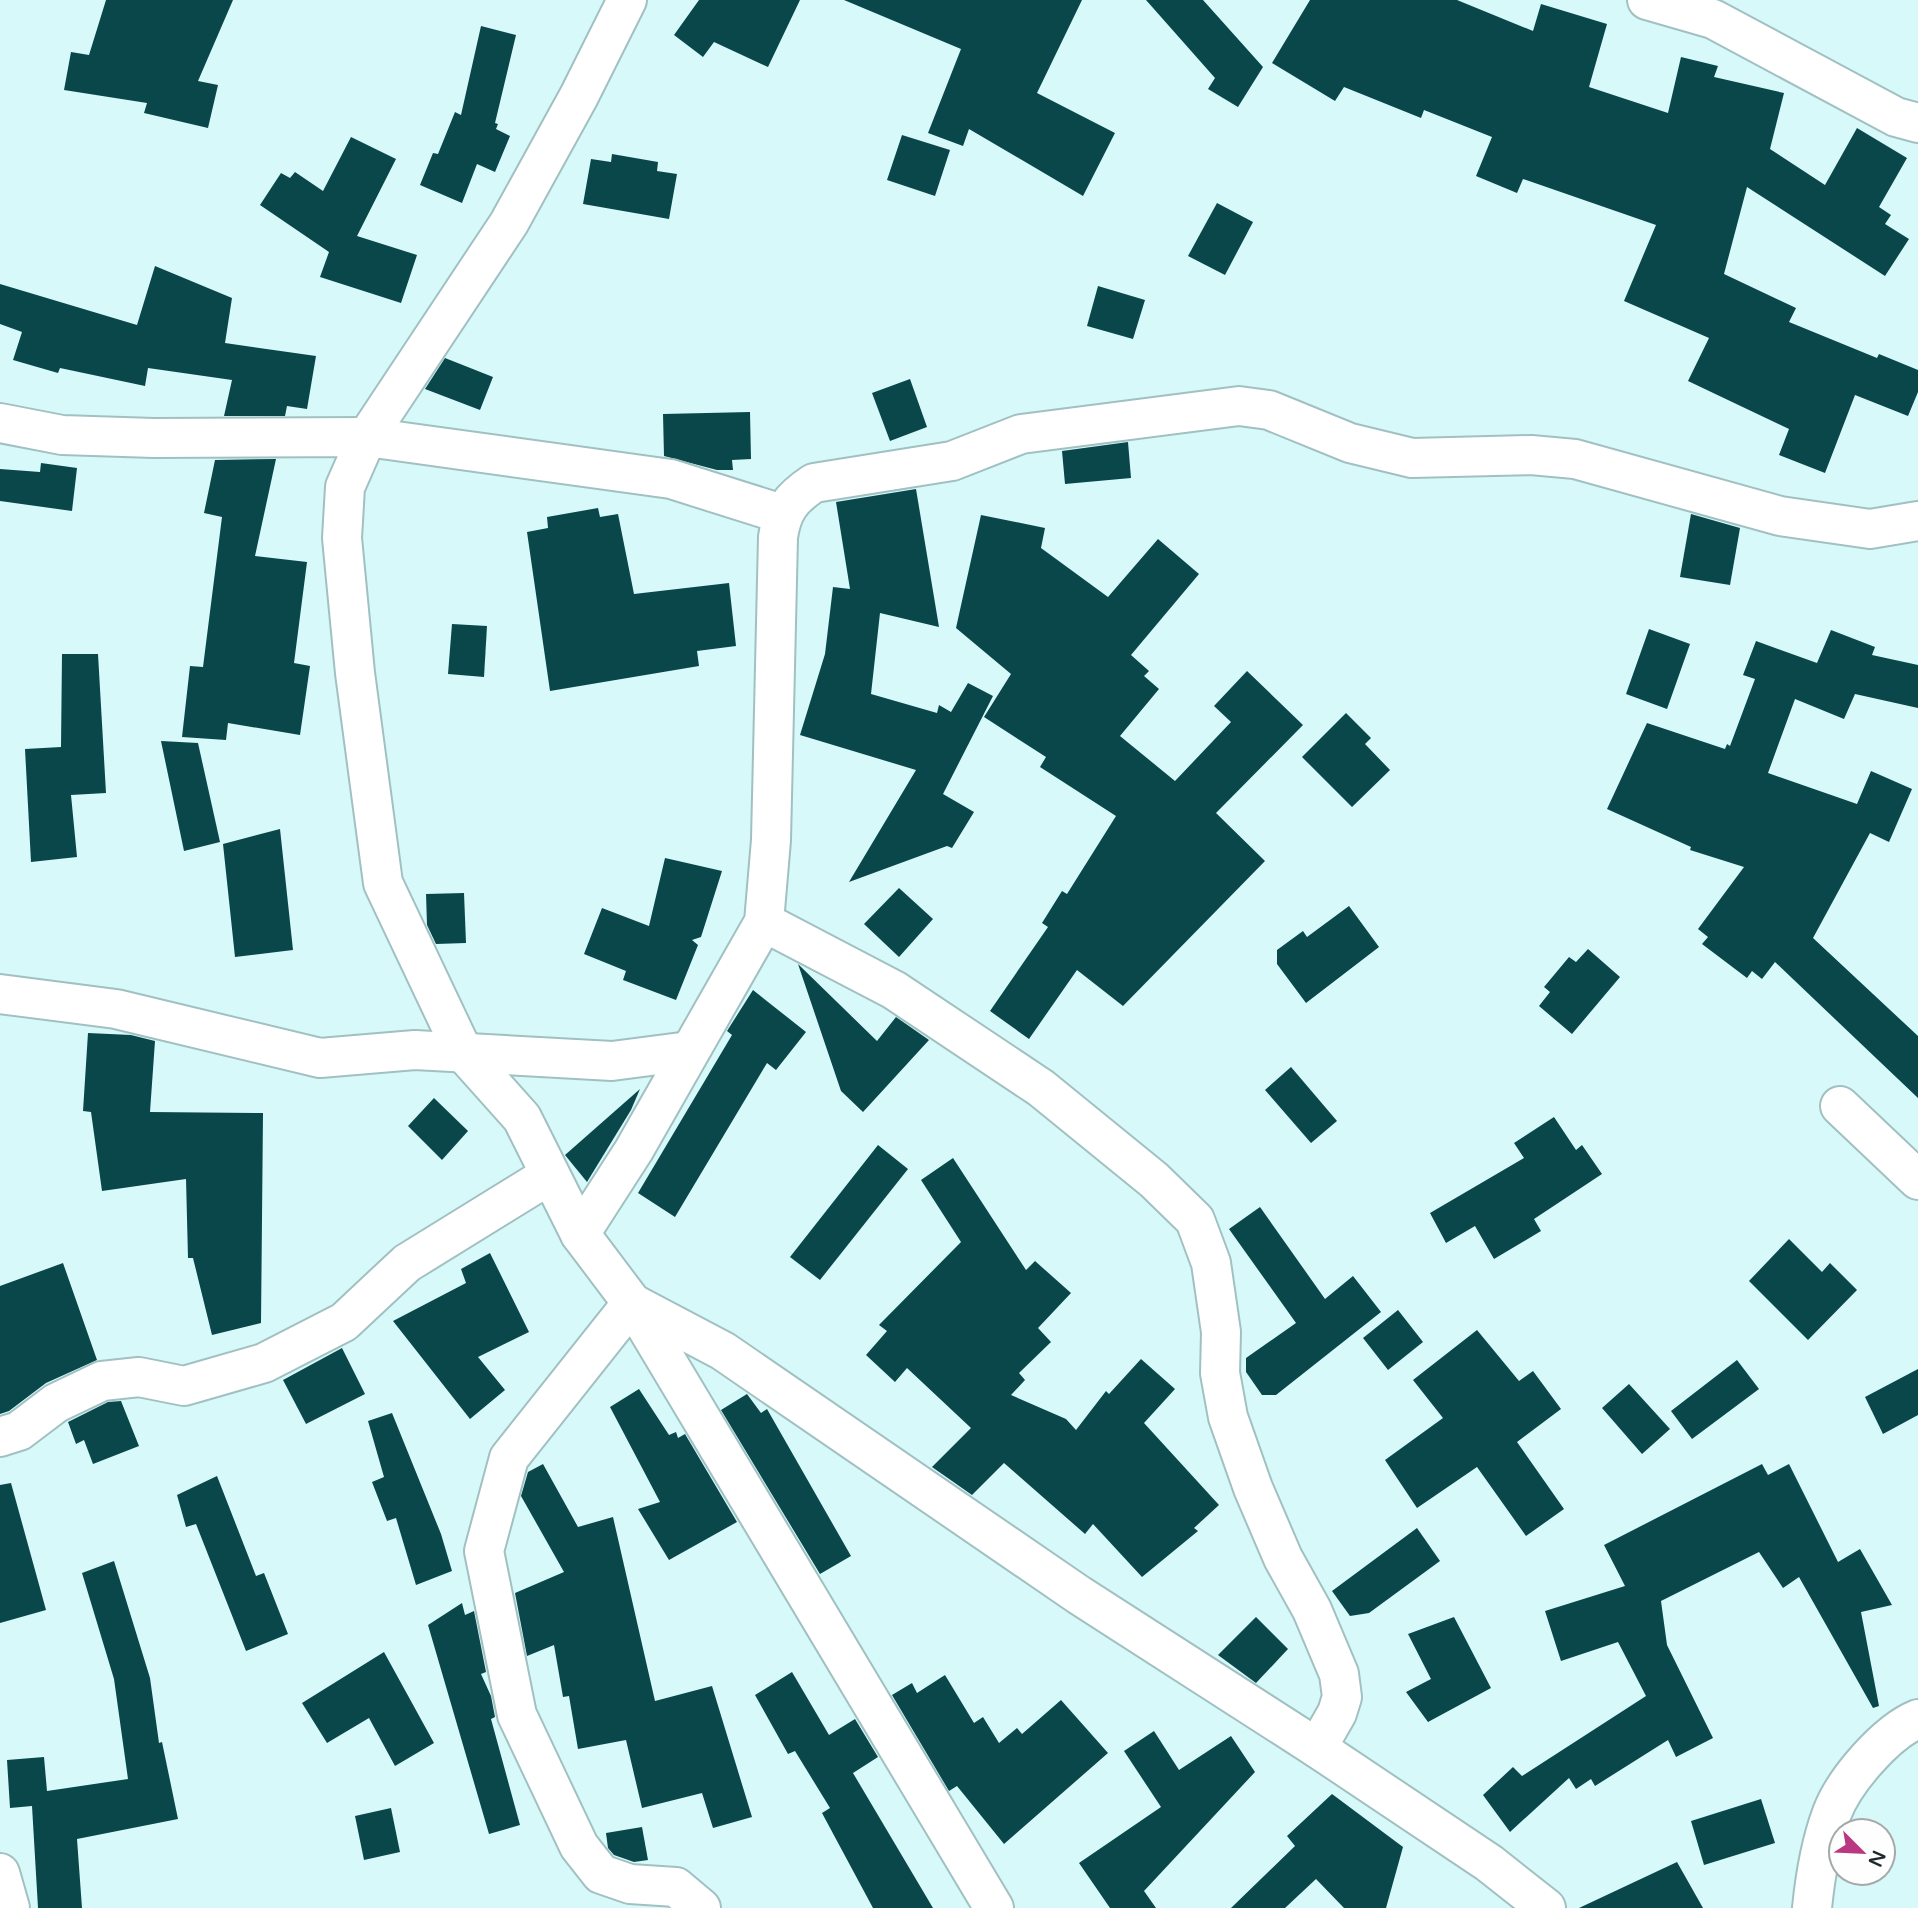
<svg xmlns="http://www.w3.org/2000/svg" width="1918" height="1908" viewBox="0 0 1918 1908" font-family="'Varela Round',sans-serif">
<rect width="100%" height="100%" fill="#d8f9fa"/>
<!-- building -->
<g fill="#09474b">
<polygon points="106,0 233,0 198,81 218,85 208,128 144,113 147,103 64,90 71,52 89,55"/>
<polygon points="699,0 800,0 768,67 714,42 703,57 674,35"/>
<polygon points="844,0 1082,0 1037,93 1115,133 1083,196 969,129 963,146 928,133 961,49"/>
<polygon points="1146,0 1203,0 1263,67 1238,107 1208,89 1215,78"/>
<polygon points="1310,0 1457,0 1533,31 1541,4 1607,24 1589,87 1668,113 1681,57 1718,66 1714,77 1784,93 1770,149 1825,185 1857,128 1907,158 1879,207 1891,215 1885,224 1909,239 1885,276 1747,187 1724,274 1796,308 1789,322 1877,358 1879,354 1918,370 1918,392 1908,416 1855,395 1825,473 1779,455 1789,429 1688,381 1709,338 1624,301 1656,225 1523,179 1517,193 1476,176 1492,137 1424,110 1421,118 1344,87 1335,101 1272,63"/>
<polygon points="481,26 516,35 495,123 498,124 496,129 510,136 495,172 477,164 462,203 420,185 433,153 438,154 455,112 461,115"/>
<polygon points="902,135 950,150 935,196 887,180"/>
<polygon points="351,137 396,159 357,236 417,255 401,303 320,277 329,252 260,205 281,173 290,178 295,172 323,191"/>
<polygon points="612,154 658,162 657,171 677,174 669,219 583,204 591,159 611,162"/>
<polygon points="1217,203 1253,222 1225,275 1188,256"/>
<polygon points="155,266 232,298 225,343 316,356 307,409 287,406 285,416 224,416 232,380 148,368 145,386 60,368 58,373 13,360 22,332 0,324 0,284 137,325"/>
<polygon points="1098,286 1145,300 1133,339 1087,326"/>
<polygon points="445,358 493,377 480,410 425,389"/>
<polygon points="910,379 927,427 890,441 872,393"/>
<polygon points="750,412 751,459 732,460 733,470 717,470 664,456 663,414"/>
<polygon points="1128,442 1131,478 1065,484 1062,451"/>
<polygon points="276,459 255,556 307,562 294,663 310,666 300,735 228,723 226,740 182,737 190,666 203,667 222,517 204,513 215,460"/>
<polygon points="41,463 77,468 72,511 0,501 0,469 40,472"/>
<polygon points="916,489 939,627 880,613 871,694 937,713 939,705 951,712 968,683 993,696 943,794 974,812 952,848 947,846 849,882 916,770 800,735 825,654 833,587 850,589 836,502"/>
<polygon points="598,508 600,517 618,514 634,594 729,583 736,646 697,651 699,666 550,691 527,532 548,528 547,517"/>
<polygon points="1691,514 1740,528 1730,585 1680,577"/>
<polygon points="981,515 1045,528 1041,548 1108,597 1158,539 1199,574 1131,655 1149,671 1144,676 1159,689 1120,736 1175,781 1231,722 1214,706 1247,671 1303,725 1216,813 1265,861 1123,1006 1077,970 1029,1039 990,1011 1048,927 1042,923 1062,891 1067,894 1116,816 1040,767 1046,757 984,717 1011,674 956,628"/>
<polygon points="452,624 487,626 484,677 448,674"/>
<polygon points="1649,629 1690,644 1667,709 1626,694"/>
<polygon points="1831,630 1875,647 1872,655 1918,665 1918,708 1855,694 1844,719 1795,699 1768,773 1857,804 1871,771 1912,789 1889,842 1870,833 1813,938 1918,1036 1918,1098 1775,962 1762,979 1752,971 1747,978 1702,944 1708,937 1698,929 1744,867 1690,850 1691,847 1607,809 1647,723 1725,749 1727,744 1730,746 1755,679 1743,675 1756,641 1817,663"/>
<polygon points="62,654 98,654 106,793 71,795 77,857 31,862 25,749 61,747"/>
<polygon points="1346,713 1371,738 1365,744 1390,770 1352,807 1302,757"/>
<polygon points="161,741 198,743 220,842 184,851"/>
<polygon points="280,829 293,950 235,957 223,844"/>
<polygon points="665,858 722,871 701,937 692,940 698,945 676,1000 623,980 626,971 584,954 602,908 649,926"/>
<polygon points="899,888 933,919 899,957 864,924"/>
<polygon points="464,893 466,943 436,944 427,925 426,894"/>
<polygon points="1349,906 1379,947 1306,1003 1277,964 1277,950 1303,931 1307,937"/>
<polygon points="1588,949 1620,977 1572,1034 1539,1006 1550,992 1544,987 1569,957 1576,962"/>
<polygon points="798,964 877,1041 896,1017 929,1040 863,1112 841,1091"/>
<polygon points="753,990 806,1032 776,1070 767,1063 675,1217 638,1193 732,1035 727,1031"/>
<polygon points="88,1033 131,1035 155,1041 150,1112 263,1113 261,1323 212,1335 193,1258 188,1258 186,1179 102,1191 91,1112 83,1111"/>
<polygon points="1291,1067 1337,1121 1311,1143 1265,1090"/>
<polygon points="640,1089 631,1110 587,1182 565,1155"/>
<polygon points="434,1098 468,1131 442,1160 408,1126"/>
<polygon points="1554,1117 1576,1150 1582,1145 1602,1174 1534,1219 1541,1231 1494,1259 1475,1226 1446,1243 1430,1213 1524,1158 1514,1143"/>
<polygon points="878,1145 908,1169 820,1280 790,1257"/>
<polygon points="953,1158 1026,1270 1035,1261 1071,1293 1038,1328 1051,1342 1019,1373 1025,1380 1011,1395 1066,1419 1076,1430 1106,1391 1109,1394 1141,1359 1175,1389 1144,1423 1219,1505 1194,1528 1198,1531 1142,1577 1093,1524 1085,1534 1004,1463 972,1495 932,1467 971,1428 907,1368 895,1382 866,1355 887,1331 879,1325 961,1242 921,1180"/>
<polygon points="1260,1207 1325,1299 1353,1276 1381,1312 1276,1395 1262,1395 1246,1372 1246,1358 1296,1323 1229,1229"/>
<polygon points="1789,1239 1822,1272 1830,1263 1857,1290 1808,1340 1749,1281"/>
<polygon points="490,1253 529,1332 478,1357 505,1390 470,1419 393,1321 466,1283 461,1269"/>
<polygon points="63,1263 97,1360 46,1383 9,1411 0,1414 0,1286"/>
<polygon points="1398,1310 1423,1342 1388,1370 1363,1338"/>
<polygon points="1477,1330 1519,1381 1533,1371 1561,1409 1517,1442 1564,1509 1526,1536 1477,1467 1417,1508 1385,1460 1443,1418 1413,1380"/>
<polygon points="342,1348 365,1394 306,1424 283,1380"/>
<polygon points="1737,1360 1759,1389 1692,1439 1671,1411"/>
<polygon points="1918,1369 1918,1415 1883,1434 1865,1397"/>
<polygon points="1629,1384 1670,1429 1642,1454 1602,1408"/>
<polygon points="639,1389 669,1435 676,1432 678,1438 685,1434 737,1522 669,1560 638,1509 660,1502 610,1407"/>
<polygon points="747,1394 761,1413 767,1409 851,1556 820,1574 721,1410"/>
<polygon points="121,1401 139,1446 93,1464 84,1440 76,1444 68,1422 108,1402"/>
<polygon points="392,1413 441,1534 452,1571 416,1585 396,1518 387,1521 372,1482 384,1477 368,1421"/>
<polygon points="543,1464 578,1527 613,1517 655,1701 712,1686 752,1817 713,1828 702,1793 642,1808 626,1740 578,1749 569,1696 563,1697 554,1645 527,1656 515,1593 564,1572 521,1496 528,1472"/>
<polygon points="1762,1464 1768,1475 1789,1464 1838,1562 1860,1549 1892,1605 1861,1612 1879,1706 1873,1708 1799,1577 1783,1588 1759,1552 1661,1601 1667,1645 1713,1738 1676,1757 1668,1740 1595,1786 1591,1779 1576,1789 1569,1778 1510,1832 1483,1795 1513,1767 1522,1776 1646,1696 1618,1642 1561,1661 1545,1611 1625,1586 1604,1545"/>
<polygon points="217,1476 256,1576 264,1573 288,1634 246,1651 196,1524 186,1527 177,1495"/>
<polygon points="11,1483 46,1610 0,1623 0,1485"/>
<polygon points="1417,1528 1440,1561 1369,1613 1350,1616 1332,1591"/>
<polygon points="114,1561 150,1678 159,1743 162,1742 178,1819 77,1839 82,1908 38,1908 32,1806 10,1808 7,1760 44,1757 47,1791 128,1779 114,1679 82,1573"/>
<polygon points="462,1603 465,1615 474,1611 486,1672 481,1674 491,1696 495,1717 491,1719 520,1825 489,1834 428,1625"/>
<polygon points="1256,1617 1288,1649 1256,1683 1218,1655"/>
<polygon points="1454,1617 1491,1688 1428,1722 1406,1692 1431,1679 1408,1634"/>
<polygon points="384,1652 434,1743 395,1766 369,1718 327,1743 302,1703"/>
<polygon points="792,1672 829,1735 855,1719 878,1757 853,1773 933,1908 873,1908 822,1813 830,1808 795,1751 788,1754 755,1695"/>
<polygon points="945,1675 974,1723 983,1717 999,1743 1017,1728 1022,1734 1061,1700 1108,1753 1004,1844 957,1786 949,1791 892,1695 912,1683 917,1693"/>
<polygon points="1154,1731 1179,1770 1231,1736 1255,1772 1144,1891 1156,1908 1110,1908 1079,1863 1161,1807 1124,1751"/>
<polygon points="1332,1794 1403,1847 1386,1908 1344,1908 1316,1879 1285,1908 1231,1908 1295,1846 1287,1836"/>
<polygon points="1761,1799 1775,1843 1704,1865 1691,1821"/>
<polygon points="391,1808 400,1852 364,1860 355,1816"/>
<polygon points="642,1827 648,1860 634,1862 614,1855 608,1848 606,1833"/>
<polygon points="1677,1862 1703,1908 1579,1908"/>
</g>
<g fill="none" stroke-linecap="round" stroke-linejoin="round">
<!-- street casing -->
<g stroke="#a1c0c2" stroke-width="42">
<g id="street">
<polyline points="627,0 579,96 509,223 367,437 345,487 342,538 355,673 383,883 463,1052 522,1118 580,1234 632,1303 994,1908"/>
<polyline points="1647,0 1713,19 1896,117 1918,123"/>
<polyline points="0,423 62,435 154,438 367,437 671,479 782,514"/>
<polyline points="764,922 894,990 1041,1088 1154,1180 1195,1220 1211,1263 1221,1332 1220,1373 1228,1417 1253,1488 1283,1558 1312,1610 1339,1674 1342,1697 1337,1713 1317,1748"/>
<polyline points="0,994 116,1009 320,1058 415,1050 612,1061 689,1051"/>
<polyline points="1840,1106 1918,1180"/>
<path d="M580,1234l54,-84 130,-228 7,-82 7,-303c4,-27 13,-39 36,-54l138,-22 69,-27 218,-28 30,4 81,33 62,15 119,-3 44,4 205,57 90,13 48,-8"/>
<polyline points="0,1437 19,1431 56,1403 102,1381 139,1377 184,1386 264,1363 344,1322 407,1263 548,1176"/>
<polyline points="0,1873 10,1908"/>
<polyline points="701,1908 676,1887 630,1884 601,1874 579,1846 517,1715 484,1551 509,1458 632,1303 723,1351 1079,1595 1317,1748 1489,1863 1546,1908"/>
<path d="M1812,1908c3,-30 9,-66 20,-95 12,-32 54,-81 86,-94"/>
</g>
</g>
<!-- street -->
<use href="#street" stroke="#fff" stroke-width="38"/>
</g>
<!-- north arrow -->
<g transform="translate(1862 1852) rotate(114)"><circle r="33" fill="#fefefe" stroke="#a4a9a9" stroke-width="2"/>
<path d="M0-5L12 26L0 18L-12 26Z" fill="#ba3881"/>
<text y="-10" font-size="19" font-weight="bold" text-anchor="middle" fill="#1d292a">N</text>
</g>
</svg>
